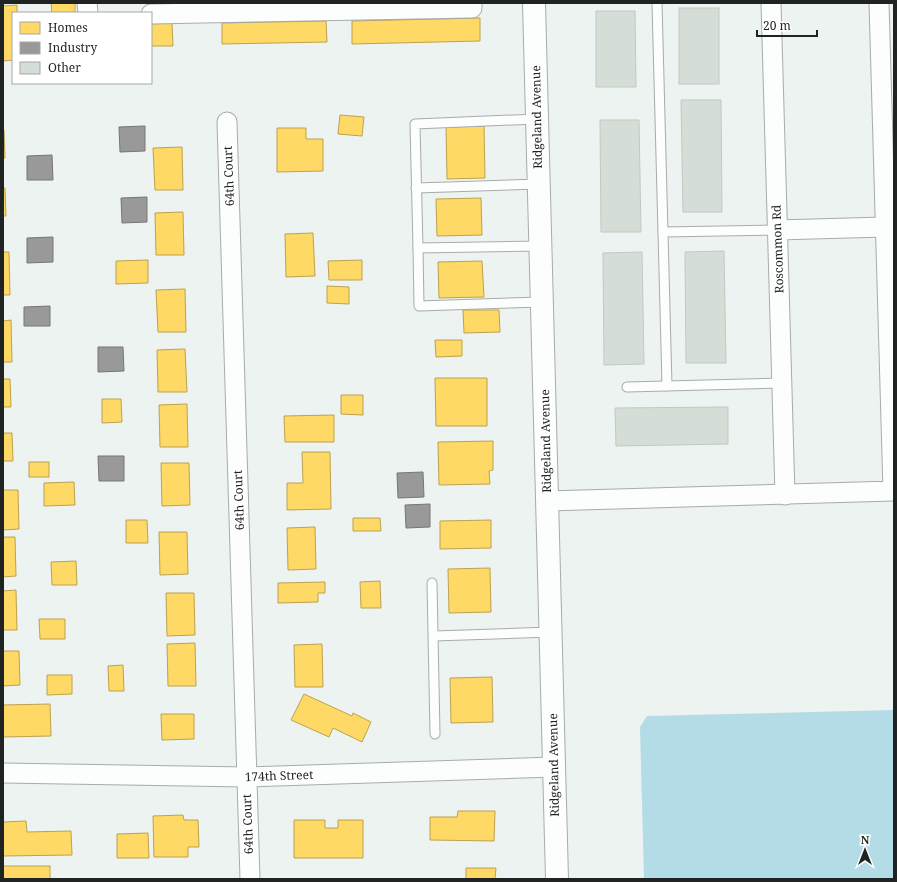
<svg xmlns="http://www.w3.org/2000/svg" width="897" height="882" viewBox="0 0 897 882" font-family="'Noto Serif',serif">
<rect width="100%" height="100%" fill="#ecf3f0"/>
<!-- water -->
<polygon fill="#b3dce6" points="894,710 894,879 644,879 640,727 647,716"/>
<!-- homes -->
<g fill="#ffd966" stroke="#bca251">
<polygon points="51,3 75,3 75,13 52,13"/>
<polygon points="17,5 17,13 13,13 13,60 3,61 3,6"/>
<polygon points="480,18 480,41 352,44 352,21"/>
<polygon points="326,21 327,42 222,44 222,23"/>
<polygon points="172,23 173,46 151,46 151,24"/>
<polygon points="340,115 364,117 362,136 338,134"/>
<polygon points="484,126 485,178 447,179 446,127"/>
<polygon points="277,128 306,128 306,139 323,139 323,171 277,172"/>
<polygon points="3,130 4,130 5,158 3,158"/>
<polygon points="182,147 183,190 155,190 153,148"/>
<polygon points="3,188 5,188 6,216 3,216"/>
<polygon points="481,198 482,235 437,236 436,199"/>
<polygon points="183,212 184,255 156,255 155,213"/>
<polygon points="313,233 315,276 286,277 285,234"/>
<polygon points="3,252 9,252 10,295 3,295"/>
<polygon points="148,260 148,283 116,284 116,261"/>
<polygon points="362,260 362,280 329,280 328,261"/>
<polygon points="482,261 484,297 439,298 438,262"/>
<polygon points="327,286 349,287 349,304 327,303"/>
<polygon points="185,289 186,332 158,332 156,290"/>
<polygon points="463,310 499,310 500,332 464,333"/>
<polygon points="11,320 12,362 3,362 3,321"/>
<polygon points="435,340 462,340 462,356 436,357"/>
<polygon points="185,349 187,392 158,392 157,350"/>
<polygon points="435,378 487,378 487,426 436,426"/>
<polygon points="3,379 10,379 11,407 3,407"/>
<polygon points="341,395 363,395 363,415 341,414"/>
<polygon points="102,399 121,399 122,422 102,423"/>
<polygon points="187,404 188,447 160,447 159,405"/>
<polygon points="334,415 334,442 285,442 284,416"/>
<polygon points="3,433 12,433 13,461 3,461"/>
<polygon points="493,441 493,470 489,471 490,484 439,485 438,442"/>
<polygon points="302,452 330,452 331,509 287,510 287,483 303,483"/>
<rect x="29" y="462" width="20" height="15"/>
<polygon points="161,463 189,463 190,505 162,506"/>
<polygon points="74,482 75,505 44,506 44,483"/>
<polygon points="3,490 18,490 19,529 3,530"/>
<polygon points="353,518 380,518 381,531 353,531"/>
<polygon points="126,520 147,520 148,543 126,543"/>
<polygon points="491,520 491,548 440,549 440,521"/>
<polygon points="315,527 316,569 288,570 287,528"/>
<polygon points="159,532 187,532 188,574 160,575"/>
<polygon points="3,537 15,537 16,576 3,577"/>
<polygon points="76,561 77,585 52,585 51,562"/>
<polygon points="490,568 491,612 449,613 448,569"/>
<polygon points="380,581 381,608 361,608 360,582"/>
<polygon points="325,582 325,593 318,593 318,602 278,603 278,583"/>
<polygon points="16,590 17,630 3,630 3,591"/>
<polygon points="166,593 194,593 195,635 167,636"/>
<polygon points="39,619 65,619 65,639 40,639"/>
<polygon points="195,643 196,686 168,686 167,644"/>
<polygon points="322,644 323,687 295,687 294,645"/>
<polygon points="3,651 19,651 20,685 3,686"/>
<polygon points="123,665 124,691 109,691 108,666"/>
<polygon points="47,675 72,675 72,694 47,695"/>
<polygon points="492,677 493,722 451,723 450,678"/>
<polygon points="304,694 352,716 353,713 371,722 362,742 333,728 329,737 291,720"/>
<polygon points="50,704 51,736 3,737 3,705"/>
<polygon points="161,714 194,714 194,739 162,740"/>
<polygon points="458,811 495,811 494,841 430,840 430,817 457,817"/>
<polygon points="183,815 184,820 198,820 199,847 188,847 188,857 154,857 153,816"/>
<polygon points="294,820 325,820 325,828 338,828 338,820 363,820 363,858 294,858"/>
<polygon points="26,821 27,832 71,831 72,855 3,856 3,822"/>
<polygon points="148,833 149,858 117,858 117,834"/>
<rect x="3" y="866" width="47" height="13"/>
<polygon points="466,868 496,868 495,879 466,879"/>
</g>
<!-- industry -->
<g fill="#999" stroke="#747675">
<polygon points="145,126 145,151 120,152 119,127"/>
<polygon points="52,155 53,180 27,180 27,156"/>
<polygon points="147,197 147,222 122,223 121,198"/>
<polygon points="53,237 53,262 27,263 27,238"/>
<polygon points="50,306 50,326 24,326 24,307"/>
<polygon points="98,347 123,347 124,371 98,372"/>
<polygon points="98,456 124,456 124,481 99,481"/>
<polygon points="423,472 424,497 398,498 397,473"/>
<polygon points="430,504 430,527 406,528 405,505"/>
</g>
<!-- building -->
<g fill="#d4ded6" stroke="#c3c8c5">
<rect x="679" y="8" width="40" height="76"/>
<polygon points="596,11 635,11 636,87 596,87"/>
<polygon points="681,100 721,100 722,212 683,212"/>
<polygon points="600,120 639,120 641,232 601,232"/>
<polygon points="724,251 726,363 686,363 685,252"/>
<polygon points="642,252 644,364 604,365 603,253"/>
<polygon points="728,407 728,444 616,446 615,408"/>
</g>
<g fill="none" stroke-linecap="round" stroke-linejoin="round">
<!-- service casing -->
<g stroke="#a7acaa" stroke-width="11">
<g id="service">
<polyline points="657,3 667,386"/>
<polyline points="537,119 415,124 418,248 541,246"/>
<polyline points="416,188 539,184"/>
<polyline points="663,232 777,230"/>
<polyline points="418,248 419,306 542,302"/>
<polyline points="627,387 781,383"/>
<polyline points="432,583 435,734"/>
<polyline points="434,636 551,632"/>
</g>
</g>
<!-- minor casing -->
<g stroke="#a7acaa" stroke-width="21">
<g id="minor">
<polyline points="87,3 88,13"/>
<polyline points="771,3 785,495"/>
<polyline points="151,14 472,8 472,3"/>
<polyline points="227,122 250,879"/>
<polyline points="777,230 885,227"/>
<polyline points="547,501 893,491 879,3"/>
<polyline points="3,773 247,777 554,767"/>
</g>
</g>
<!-- tertiary casing -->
<g stroke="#a7acaa" stroke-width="24">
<polyline id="tertiary" points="534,3 557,879"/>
</g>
<!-- service -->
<use href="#service" stroke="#fcfdfd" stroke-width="9"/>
<!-- minor -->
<use href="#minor" stroke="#fcfdfd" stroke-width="19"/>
<!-- tertiary -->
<use href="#tertiary" stroke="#fcfdfd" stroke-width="22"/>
</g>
<g text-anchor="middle" stroke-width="4" stroke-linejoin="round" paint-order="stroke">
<!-- street labels -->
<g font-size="12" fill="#1f2321" stroke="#fff">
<text transform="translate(537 117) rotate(-91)" y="4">Ridgeland Avenue</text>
<text transform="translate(229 176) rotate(-92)" y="4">64th Court</text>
<text transform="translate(778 249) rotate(-92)" y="4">Roscommon Rd</text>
<text transform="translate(546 441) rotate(-91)" y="4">Ridgeland Avenue</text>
<text transform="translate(239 500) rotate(-92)" y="4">64th Court</text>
<text transform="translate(554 765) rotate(-91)" y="4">Ridgeland Avenue</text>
<text transform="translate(279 776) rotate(-2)" y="4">174th Street</text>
<text transform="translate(248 824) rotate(-92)" y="4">64th Court</text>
</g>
</g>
<!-- border -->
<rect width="897" height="882" fill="none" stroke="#1f2321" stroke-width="8"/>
<!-- legend -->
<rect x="12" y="12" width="140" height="72" fill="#ffffff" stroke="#a5a7a6"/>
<rect x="20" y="22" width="20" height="12" fill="#ffd966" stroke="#a5a7a6"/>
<text x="48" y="32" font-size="12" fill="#1f2321">Homes</text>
<rect x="20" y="42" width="20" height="12" fill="#999999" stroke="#a5a7a6"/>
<text x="48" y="52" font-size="12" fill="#1f2321">Industry</text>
<rect x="20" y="62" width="20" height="12" fill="#d4ded6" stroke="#a5a7a6"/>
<text x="48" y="72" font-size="12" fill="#1f2321">Other</text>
<!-- north arrow -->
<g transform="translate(865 850)" stroke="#ffffff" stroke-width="3" paint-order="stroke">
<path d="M0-3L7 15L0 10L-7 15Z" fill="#1f2321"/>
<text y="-6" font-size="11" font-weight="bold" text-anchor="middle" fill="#1f2321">N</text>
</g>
<!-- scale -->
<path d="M757 30v6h60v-6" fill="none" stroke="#1f2321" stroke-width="2"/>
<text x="763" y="30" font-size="12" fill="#1f2321" stroke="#ffffff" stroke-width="3" paint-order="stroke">20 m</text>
</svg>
